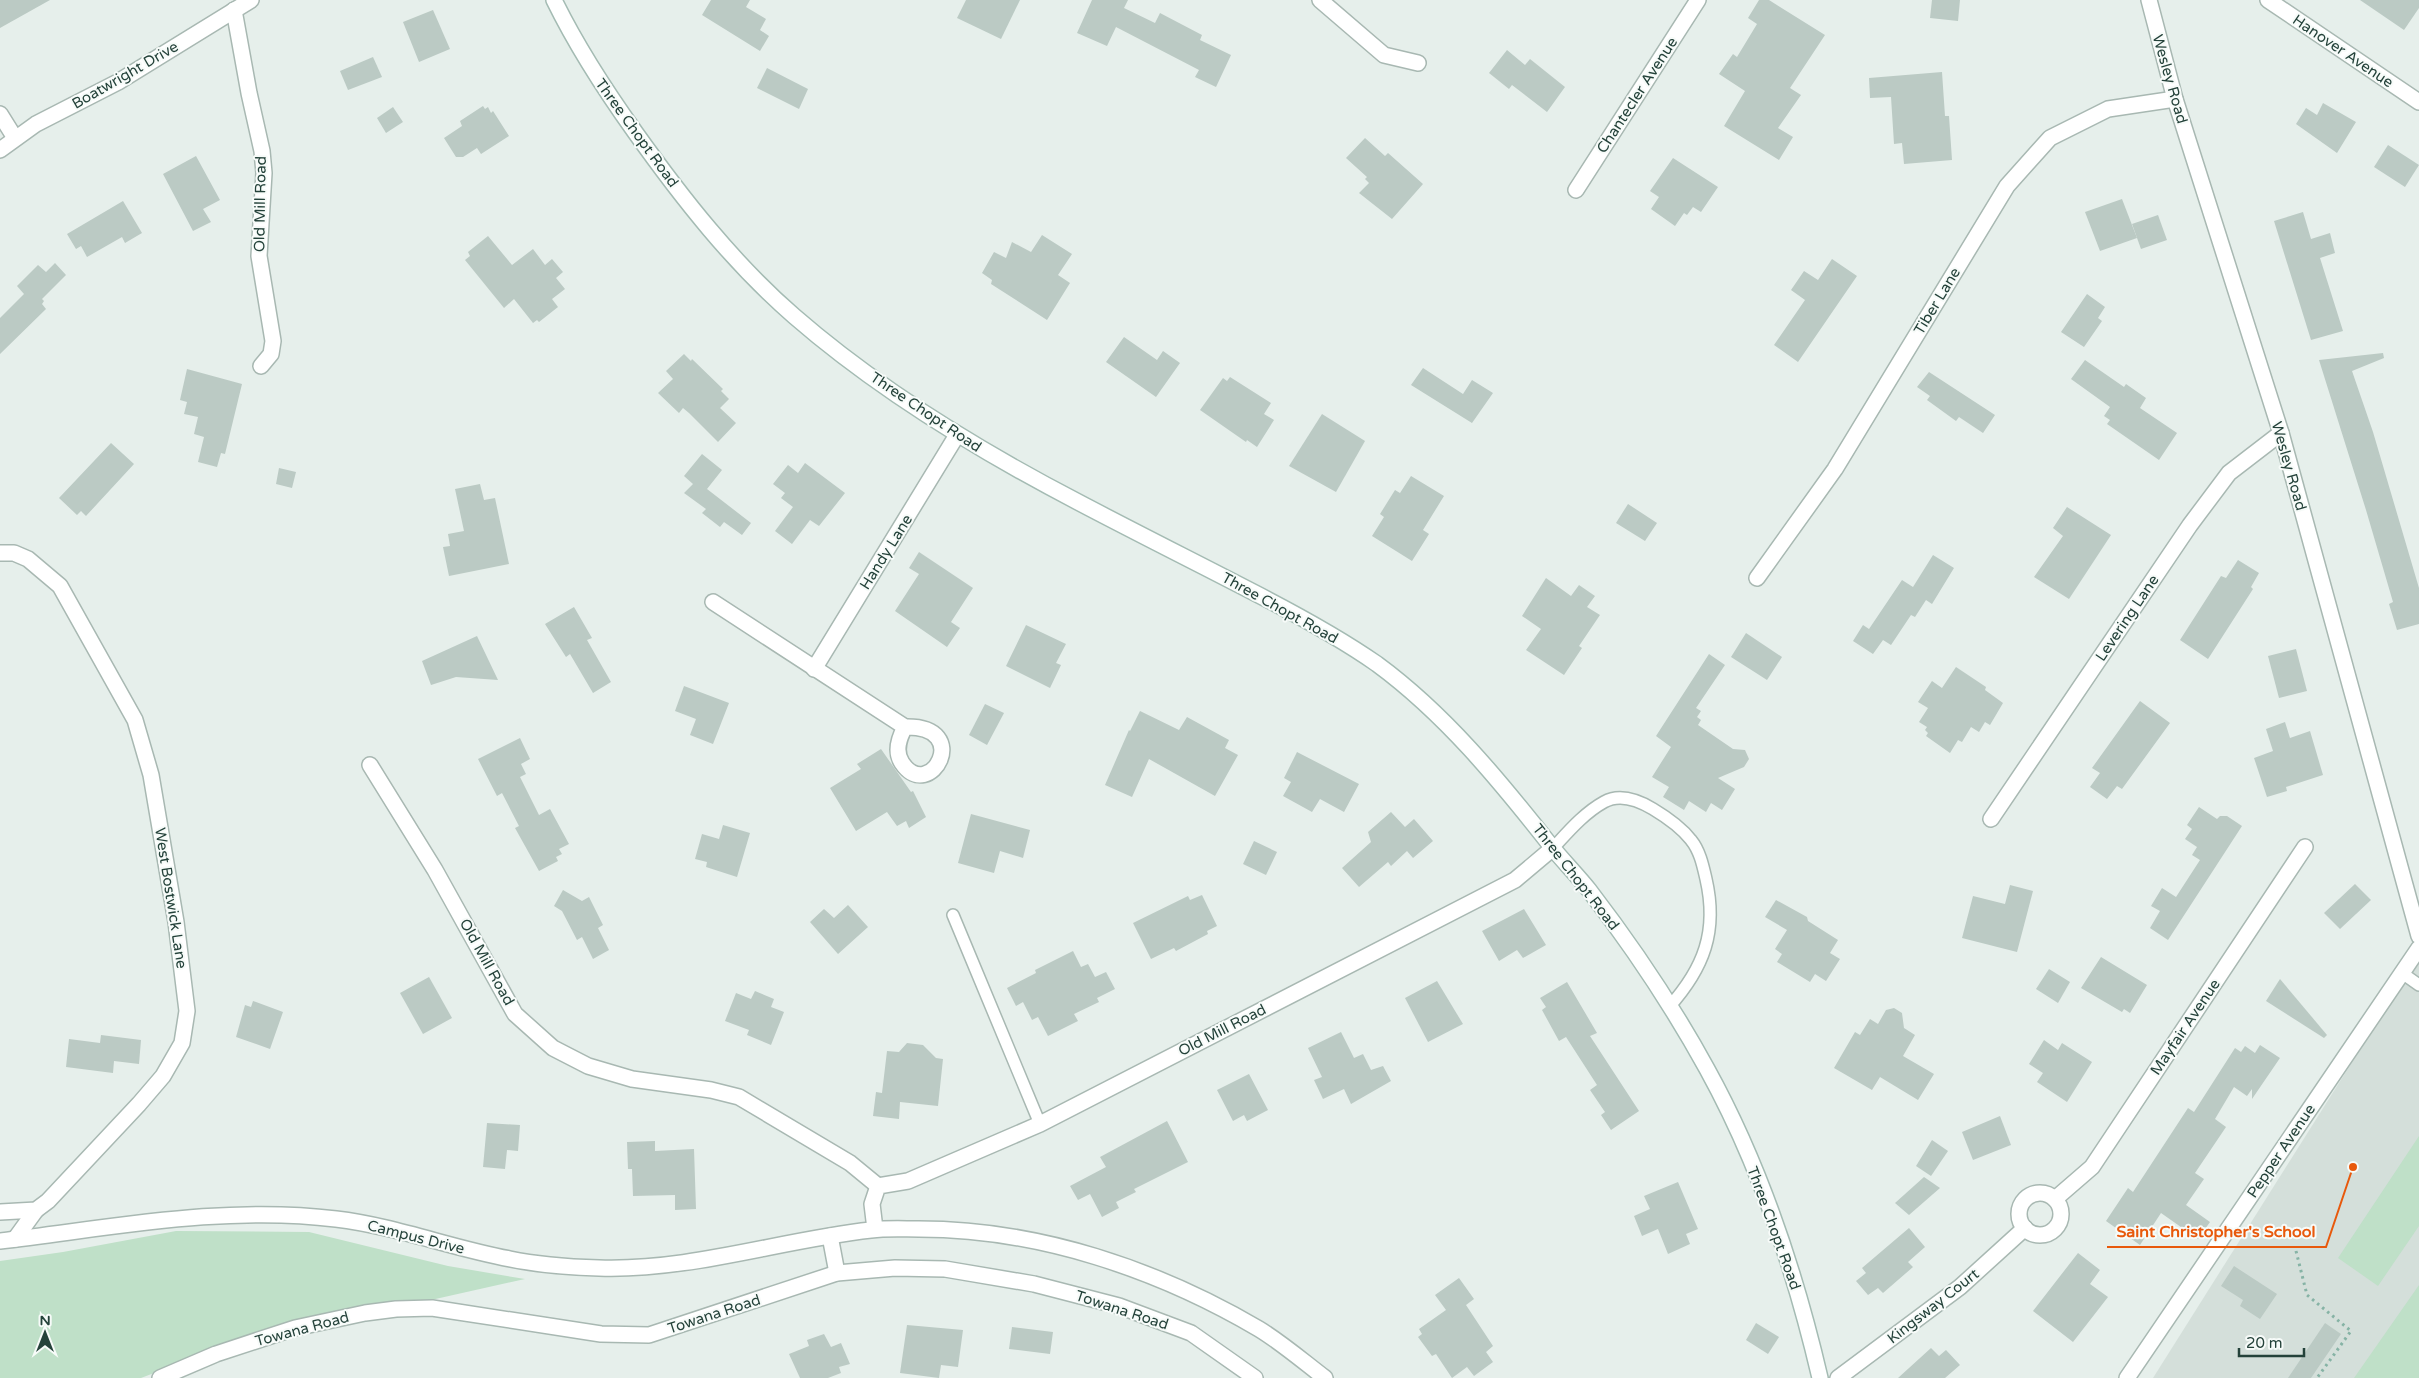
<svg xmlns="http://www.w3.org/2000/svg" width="2419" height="1378" viewBox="0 0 2419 1378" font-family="'Varela Round',sans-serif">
<rect width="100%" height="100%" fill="#e6efeb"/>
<!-- built -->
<polygon fill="#d4dfda" points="2419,956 2419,1378 2153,1378"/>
<!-- green -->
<g fill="#bfe0c8">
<polygon points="2419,1136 2419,1226 2378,1286 2338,1258"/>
<polygon points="176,1231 309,1232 448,1266 525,1279 222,1347 141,1378 0,1378 0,1261 63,1252"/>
<polygon points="2419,1285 2419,1378 2354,1378"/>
</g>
<!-- building -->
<g fill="#bbcac4">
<polygon points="0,0 50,0 0,28"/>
<polygon points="711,0 750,0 746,7 766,19 760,30 769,36 760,51 702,15"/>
<polygon points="966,0 1020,0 1001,39 957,18"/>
<polygon points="1092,0 1128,0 1124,8 1155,23 1160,13 1202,35 1200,40 1231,55 1216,87 1195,77 1199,70 1116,27 1107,46 1077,33"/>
<polygon points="1759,0 1769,0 1825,35 1790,88 1801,95 1778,128 1793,137 1779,160 1724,126 1745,91 1719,74 1733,54 1737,57 1757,24 1748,18"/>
<polygon points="1932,0 1960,0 1958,21 1930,18"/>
<polygon points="2360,0 2419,0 2419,8 2404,30"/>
<polygon points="433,10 450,49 419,62 403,22"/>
<polygon points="1507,50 1525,65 1530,59 1565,87 1547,112 1512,85 1509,89 1489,73"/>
<polygon points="373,57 382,77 348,90 340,71"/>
<polygon points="767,68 808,89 799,109 757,88"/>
<polygon points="1942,72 1945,116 1949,116 1952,160 1904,164 1902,143 1894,144 1891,97 1870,98 1869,78"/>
<polygon points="2323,103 2356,122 2337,153 2296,124 2306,108 2317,115"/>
<polygon points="483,106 485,109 488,107 491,113 493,111 509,136 481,154 477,148 463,157 456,157 444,138 462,126 460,121"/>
<polygon points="393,107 403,122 386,133 377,118"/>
<polygon points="1365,138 1385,156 1388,153 1423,184 1392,219 1359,193 1369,183 1365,179 1367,177 1346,158"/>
<polygon points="2388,145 2419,165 2405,187 2374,167"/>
<polygon points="196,156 220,200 203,209 211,222 193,231 163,174"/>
<polygon points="1673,158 1718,187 1701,212 1693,207 1687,215 1684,213 1675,226 1651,209 1659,197 1650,191"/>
<polygon points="2122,199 2137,238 2100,251 2085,212"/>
<polygon points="123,201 142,233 125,243 122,237 87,257 81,246 76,249 67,234"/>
<polygon points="2303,212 2311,239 2330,233 2335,253 2320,258 2343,331 2311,340 2274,221"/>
<polygon points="2158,215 2167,240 2141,249 2132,224"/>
<polygon points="1042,235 1072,254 1058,275 1070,283 1047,320 991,284 992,280 982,273 994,252 1006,258 1012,242 1031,252"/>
<polygon points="488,236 512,265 533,249 545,265 552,259 563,272 556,278 565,289 552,299 558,307 539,322 537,320 533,323 514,299 504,308 465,260 470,256 468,252"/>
<polygon points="1832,259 1857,276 1798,362 1774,345 1805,300 1791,290 1804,271 1818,280"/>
<polygon points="55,263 66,275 42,299 44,301 42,304 46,309 0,354 0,318 24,294 17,286 38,265 46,272"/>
<polygon points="2087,294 2105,307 2098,318 2102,321 2084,347 2061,332"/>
<polygon points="1124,337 1157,360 1163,351 1180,363 1156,397 1106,362"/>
<polygon points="2383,353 2384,358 2352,371 2373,432 2419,588 2419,624 2397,630 2389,604 2393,602 2366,510 2319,360"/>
<polygon points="684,354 691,361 692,359 723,389 721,391 729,399 720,408 736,423 718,442 689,413 683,408 679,413 658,393 673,379 666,371"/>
<polygon points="2085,360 2124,387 2126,384 2146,398 2140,408 2177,433 2159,460 2107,424 2110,420 2104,416 2110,407 2071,379"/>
<polygon points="1423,368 1463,394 1472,380 1493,393 1472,423 1411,385"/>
<polygon points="187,369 242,384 225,454 221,453 217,467 198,462 204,437 194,434 198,417 184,414 187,402 180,400"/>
<polygon points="1929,372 1995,415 1983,433 1959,417 1956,421 1927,400 1930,396 1917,387"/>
<polygon points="1230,377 1271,403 1264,414 1274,420 1257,447 1247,440 1246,442 1200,410 1223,378 1227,381"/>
<polygon points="1322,414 1365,441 1336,492 1289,466"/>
<polygon points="111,443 134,464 86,516 81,511 77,515 59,498"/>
<polygon points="702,454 722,470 707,489 751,523 742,535 724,522 720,527 702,513 706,509 684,493 693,484 684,476"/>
<polygon points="805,463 845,493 819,526 810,520 792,544 775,531 793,507 781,498 785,493 773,484 788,465 798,473"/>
<polygon points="279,468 296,472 292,488 276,484"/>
<polygon points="1411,476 1444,496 1423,530 1429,534 1412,561 1372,536 1384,517 1380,514 1395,490 1400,493"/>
<polygon points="480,484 484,500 495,498 509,564 449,576 443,547 450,546 448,534 464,531 455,489"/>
<polygon points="1628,504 1657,523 1645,541 1616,523"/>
<polygon points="2067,507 2111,535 2069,599 2034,577 2063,536 2053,528"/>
<polygon points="919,552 973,588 951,622 960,628 947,647 895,611 919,574 909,568"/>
<polygon points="1933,555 1954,568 1932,604 1926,600 1915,617 1911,615 1891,645 1883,640 1873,654 1853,641 1863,625 1869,629 1902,580 1913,587"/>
<polygon points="2238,560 2259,573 2251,587 2253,589 2208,659 2180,640 2221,576 2226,578"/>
<polygon points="1546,578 1571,596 1579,585 1595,596 1587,607 1600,615 1579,646 1582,648 1564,675 1526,650 1541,629 1522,616"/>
<polygon points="574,607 592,638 587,640 611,682 593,693 570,654 566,657 545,624"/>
<polygon points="1026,625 1066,644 1056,663 1061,665 1050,688 1006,666"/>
<polygon points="1746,633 1782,657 1767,680 1731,657"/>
<polygon points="477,636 498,680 456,677 431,685 422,661"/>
<polygon points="2296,649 2307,691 2279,698 2268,656"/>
<polygon points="1709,654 1725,665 1696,708 1701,711 1697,717 1701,720 1698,725 1733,749 1745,750 1749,759 1744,767 1718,778 1735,789 1722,810 1711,803 1706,812 1689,801 1684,810 1663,797 1669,787 1652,777 1671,747 1656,736"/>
<polygon points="1956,667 1986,687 1985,690 2003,703 1990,725 1985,722 1979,732 1971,727 1962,742 1958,740 1950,753 1926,736 1928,733 1925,730 1927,727 1919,722 1928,708 1918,702 1932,681 1942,688"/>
<polygon points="684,686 729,703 713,744 690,735 696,719 675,711"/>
<polygon points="2140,701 2170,723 2122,789 2117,786 2107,799 2090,787 2100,773 2092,768"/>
<polygon points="985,704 1004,713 987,745 969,735"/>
<polygon points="1140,711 1179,730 1187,717 1229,740 1225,748 1238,755 1215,796 1149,759 1132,797 1105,785 1129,730 1130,731"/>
<polygon points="2285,722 2290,738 2310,731 2323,775 2286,787 2287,791 2267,797 2254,758 2273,751 2266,729"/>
<polygon points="520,738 530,759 521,764 526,774 520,777 539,815 550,809 569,844 559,849 562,854 556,857 558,861 539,871 515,828 519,826 502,793 497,796 478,759"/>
<polygon points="881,749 911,792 913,791 926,817 909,828 906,821 897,826 887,812 856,831 830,788 861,769 857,764"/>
<polygon points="1297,752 1359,784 1344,812 1320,799 1312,812 1283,796 1291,782 1284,778"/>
<polygon points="2199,807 2217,819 2220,816 2227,816 2242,826 2168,940 2150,928 2160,911 2151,906 2162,888 2176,897 2200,860 2192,855 2197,847 2185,839 2192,829 2187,825"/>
<polygon points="1391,812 1405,827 1414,819 1433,841 1413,858 1407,851 1391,866 1388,862 1359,887 1342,868 1371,842 1368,832"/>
<polygon points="971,814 1030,830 1023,858 1000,851 994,873 958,863"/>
<polygon points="723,825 750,833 737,877 706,867 707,862 695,859 702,834 719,839"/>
<polygon points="1254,841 1277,852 1266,875 1243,864"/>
<polygon points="2355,884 2371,900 2340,929 2324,913"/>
<polygon points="2010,885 2033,891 2017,952 1962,938 1973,896 2005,904"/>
<polygon points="563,890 582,901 589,897 603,925 598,928 609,950 593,959 582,937 577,940 562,911 554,906"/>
<polygon points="1202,895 1217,926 1207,931 1208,934 1176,951 1174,948 1151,959 1133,923 1188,896 1190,900"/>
<polygon points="1776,900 1807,917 1808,921 1838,940 1830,953 1840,959 1826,981 1815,974 1810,982 1777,962 1782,954 1775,949 1787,930 1765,917"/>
<polygon points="848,905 868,927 838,954 810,922 824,909 834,918"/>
<polygon points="1524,909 1546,945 1523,958 1517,950 1499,961 1482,931"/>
<polygon points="1073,951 1081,967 1088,964 1095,977 1106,972 1115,989 1097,998 1099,1002 1074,1014 1078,1021 1048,1036 1038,1017 1032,1020 1023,1002 1016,1006 1007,988 1036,973 1035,970"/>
<polygon points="2101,957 2147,985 2130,1013 2124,1009 2122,1012 2081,988"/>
<polygon points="2049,969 2070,982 2058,1003 2036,989"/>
<polygon points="429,977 452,1018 423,1034 400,993"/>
<polygon points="2280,979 2327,1035 2324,1038 2266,1001"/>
<polygon points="1437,981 1463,1024 1428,1042 1405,998"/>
<polygon points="1567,982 1597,1033 1590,1036 1639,1111 1611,1130 1601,1115 1605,1112 1590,1090 1597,1085 1566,1037 1559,1041 1542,1010 1546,1007 1540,998"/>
<polygon points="755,991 774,999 771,1007 784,1012 771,1045 747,1035 749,1030 725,1021 736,993 751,999"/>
<polygon points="253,1001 283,1012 270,1049 236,1037 245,1005 251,1007"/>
<polygon points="1894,1008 1902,1013 1904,1028 1915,1035 1903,1056 1934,1074 1918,1100 1880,1077 1872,1090 1834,1068 1855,1032 1860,1035 1870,1019 1878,1024 1886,1010"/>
<polygon points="1341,1032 1354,1058 1363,1054 1371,1070 1383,1066 1391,1081 1351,1104 1344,1089 1323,1099 1314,1080 1322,1077 1308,1048"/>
<polygon points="101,1035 141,1040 139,1064 114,1061 113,1073 66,1067 69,1039 100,1043"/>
<polygon points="2044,1040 2058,1050 2062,1043 2092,1062 2067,1102 2037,1082 2043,1073 2029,1064"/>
<polygon points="907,1043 923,1045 936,1058 943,1059 938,1106 900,1102 899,1119 873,1116 876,1092 882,1093 887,1051 899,1052"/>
<polygon points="2260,1045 2280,1058 2252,1099 2252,1089 2247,1096 2234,1087 2215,1119 2226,1127 2195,1173 2204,1179 2186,1205 2210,1222 2198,1239 2161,1213 2140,1245 2106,1221 2128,1188 2133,1192 2188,1108 2194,1112 2235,1048 2241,1052 2245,1046 2255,1053"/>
<polygon points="1249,1074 1268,1110 1247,1121 1244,1115 1233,1121 1217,1090"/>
<polygon points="2000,1116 2011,1145 1973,1160 1962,1132"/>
<polygon points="1167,1121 1188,1162 1134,1189 1136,1192 1116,1202 1119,1208 1102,1217 1090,1194 1078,1200 1070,1186 1106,1167 1100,1157"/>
<polygon points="487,1123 520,1125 518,1151 507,1150 505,1169 483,1167"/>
<polygon points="1932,1140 1948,1151 1931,1176 1916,1166"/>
<polygon points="655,1141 655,1151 694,1149 696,1209 675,1210 675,1195 633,1196 632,1169 628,1169 627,1142"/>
<polygon points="1924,1177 1940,1188 1909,1215 1895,1203"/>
<polygon points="1678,1182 1698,1229 1686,1234 1690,1244 1668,1254 1658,1229 1642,1236 1634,1216 1650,1209 1644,1196"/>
<polygon points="1909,1228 1925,1247 1908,1262 1913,1267 1883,1293 1878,1288 1868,1295 1856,1281 1866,1273 1862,1268"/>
<polygon points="2078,1253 2100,1270 2090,1284 2108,1297 2073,1342 2033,1311"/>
<polygon points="2234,1266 2277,1294 2260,1319 2240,1306 2243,1300 2221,1286"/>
<polygon points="1459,1278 1474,1299 1466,1305 1493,1346 1486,1352 1493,1362 1474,1376 1467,1367 1452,1378 1436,1354 1432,1356 1418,1337 1422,1334 1419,1329 1446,1310 1435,1295"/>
<polygon points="1756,1323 1779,1337 1768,1354 1746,1340"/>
<polygon points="2325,1323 2341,1334 2311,1378 2288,1378"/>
<polygon points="907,1325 963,1330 958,1367 941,1365 939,1378 900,1373"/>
<polygon points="1012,1327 1053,1332 1050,1354 1009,1349"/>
<polygon points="824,1334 831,1347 841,1343 850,1364 839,1367 841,1373 828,1378 800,1378 789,1354 809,1346 807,1340"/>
<polygon points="1931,1348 1939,1356 1946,1350 1960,1365 1945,1378 1898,1378"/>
</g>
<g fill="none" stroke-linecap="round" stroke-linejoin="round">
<!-- service casing -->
<g stroke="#a8b8b2" stroke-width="14">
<g id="service">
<path d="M1553,848c15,-16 31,-35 51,-46 16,-9 34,-2 49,7 15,9 28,18 38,31 9,11 12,26 15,39 12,52 -2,89 -37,128"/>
<polyline points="953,915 1040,1124"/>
<polyline points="2402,973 2419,985"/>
</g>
</g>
<!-- minor casing -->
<g stroke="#a8b8b2" stroke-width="18">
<g id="minor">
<polyline points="1320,0 1384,55 1418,63"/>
<polyline points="2149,0 2175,99 2281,433 2419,936"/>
<polyline points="2268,0 2419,102"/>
<polyline points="234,10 249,93 262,151 264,173 259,256 273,341 271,354 261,366"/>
<polyline points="0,114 15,138"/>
<polyline points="0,150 36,124 118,82 251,0"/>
<polyline points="1576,190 1698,0"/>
<polyline points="0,553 14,553 28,559 60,586 135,720 151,775 176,922 187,1011 182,1043 163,1076 139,1104 48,1201 36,1210 0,1212"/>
<polyline points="1757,578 1835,469 2007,186 2050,138 2108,109 2175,99"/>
<path d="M713,602l192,125c-6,11 -11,24 -3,36 28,41 72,-38 3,-36"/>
<polyline points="814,669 957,435"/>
<polyline points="370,765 435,870 515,1014 553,1048 588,1066 632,1079 711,1090 739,1097 850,1163 878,1186"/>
<polyline points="1991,819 2190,525 2229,473 2281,433"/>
<circle cx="2040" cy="1214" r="21"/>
<polyline points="2055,1199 2092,1167 2305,847"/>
<polyline points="875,1229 872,1204 878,1186 908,1181 1040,1124 1515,880 1553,848"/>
<polyline points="830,1236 837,1273"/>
<polyline points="15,1239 36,1210"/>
<path d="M0,1241c111,-13 224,-36 336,-22 59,7 115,29 174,40 29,6 59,8 89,9 92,3 181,-28 272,-38 16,-2 32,-1 48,-1 119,0 238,40 340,100 23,14 45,33 66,49"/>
<polyline points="160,1378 216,1354 295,1328 365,1313 396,1309 432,1308 601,1334 649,1335 837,1273 895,1268 945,1269 1034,1284 1119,1306 1191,1333 1255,1378"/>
<polyline points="1838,1378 1960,1287 2025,1228"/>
<polyline points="2127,1378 2419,948"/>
</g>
</g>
<!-- secondary casing -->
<g stroke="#a4bbb3" stroke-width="18">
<path id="secondary" d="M554,0c23,47 51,90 81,132 47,66 98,131 159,184 85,74 184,134 284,186 57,30 115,59 173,89 43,22 86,45 126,73 68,50 122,116 174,182 12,15 26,29 38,44 43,56 84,117 118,179 53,96 88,202 113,309"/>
</g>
<!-- path -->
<polyline stroke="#86b3a5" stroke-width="3" stroke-dasharray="2.5 4" stroke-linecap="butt" points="2296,1251 2307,1295 2351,1331 2317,1378"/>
<!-- service -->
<use href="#service" stroke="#fff" stroke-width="11"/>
<!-- minor -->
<use href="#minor" stroke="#fff" stroke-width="15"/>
<!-- secondary -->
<use href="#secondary" stroke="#fff" stroke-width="15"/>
</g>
<g text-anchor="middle" stroke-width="4" stroke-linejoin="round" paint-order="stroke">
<!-- street labels -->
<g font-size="15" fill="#24423a" stroke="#f7fbf9">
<text transform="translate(2343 51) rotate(34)" y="5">Hanover Avenue</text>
<text transform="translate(125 75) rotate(-30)" y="5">Boatwright Drive</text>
<text transform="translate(2170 79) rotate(74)" y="5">Wesley Road</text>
<text transform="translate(1637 95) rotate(-57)" y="5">Chantecler Avenue</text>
<text transform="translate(637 133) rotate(54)" y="5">Three Chopt Road</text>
<text transform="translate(260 204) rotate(-89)" y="5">Old Mill Road</text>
<text transform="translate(1937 301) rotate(-59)" y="5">Tiber Lane</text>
<text transform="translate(926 412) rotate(34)" y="5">Three Chopt Road</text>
<text transform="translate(2289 466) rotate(74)" y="5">Wesley Road</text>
<text transform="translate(886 552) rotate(-58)" y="5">Handy Lane</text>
<text transform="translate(1280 608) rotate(29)" y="5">Three Chopt Road</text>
<text transform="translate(2127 618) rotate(-56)" y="5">Levering Lane</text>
<text transform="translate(1576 877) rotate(52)" y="5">Three Chopt Road</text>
<text transform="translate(171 898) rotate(81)" y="5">West Bostwick Lane</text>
<text transform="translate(487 962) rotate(61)" y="5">Old Mill Road</text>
<text transform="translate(2185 1027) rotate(-56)" y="5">Mayfair Avenue</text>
<text transform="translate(1222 1030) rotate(-27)" y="5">Old Mill Road</text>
<text transform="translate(2281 1151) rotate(-56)" y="5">Pepper Avenue</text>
<text transform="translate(1774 1228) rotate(70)" y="5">Three Chopt Road</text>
<text transform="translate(416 1237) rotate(14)" y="5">Campus Drive</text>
<text transform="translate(1933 1306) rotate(-38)" y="5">Kingsway Court</text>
<text transform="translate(1122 1310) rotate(18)" y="5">Towana Road</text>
<text transform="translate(714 1314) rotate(-18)" y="5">Towana Road</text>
<text transform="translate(302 1329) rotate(-15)" y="5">Towana Road</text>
</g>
</g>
<!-- callouts -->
<path fill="none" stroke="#e8590c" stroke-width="2" d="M2353 1167L2326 1247H2107"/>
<circle fill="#e8590c" stroke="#f7fbf9" stroke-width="2" cx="2353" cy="1167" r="5"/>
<g font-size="16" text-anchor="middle" font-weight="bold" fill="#e8590c" stroke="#f7fbf9" stroke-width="4" stroke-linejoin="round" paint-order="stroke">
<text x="2216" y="1237">Saint Christopher's School</text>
</g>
<!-- north arrow -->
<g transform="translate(45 1333)" stroke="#f7fbf9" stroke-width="4" paint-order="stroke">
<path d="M0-4L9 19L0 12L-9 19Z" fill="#24423a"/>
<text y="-8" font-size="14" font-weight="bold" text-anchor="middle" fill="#24423a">N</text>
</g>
<!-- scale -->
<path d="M2239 1348v8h65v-8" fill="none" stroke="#24423a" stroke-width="2.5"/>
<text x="2246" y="1348" font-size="15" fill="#24423a" stroke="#f7fbf9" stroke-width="4" paint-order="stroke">20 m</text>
</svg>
